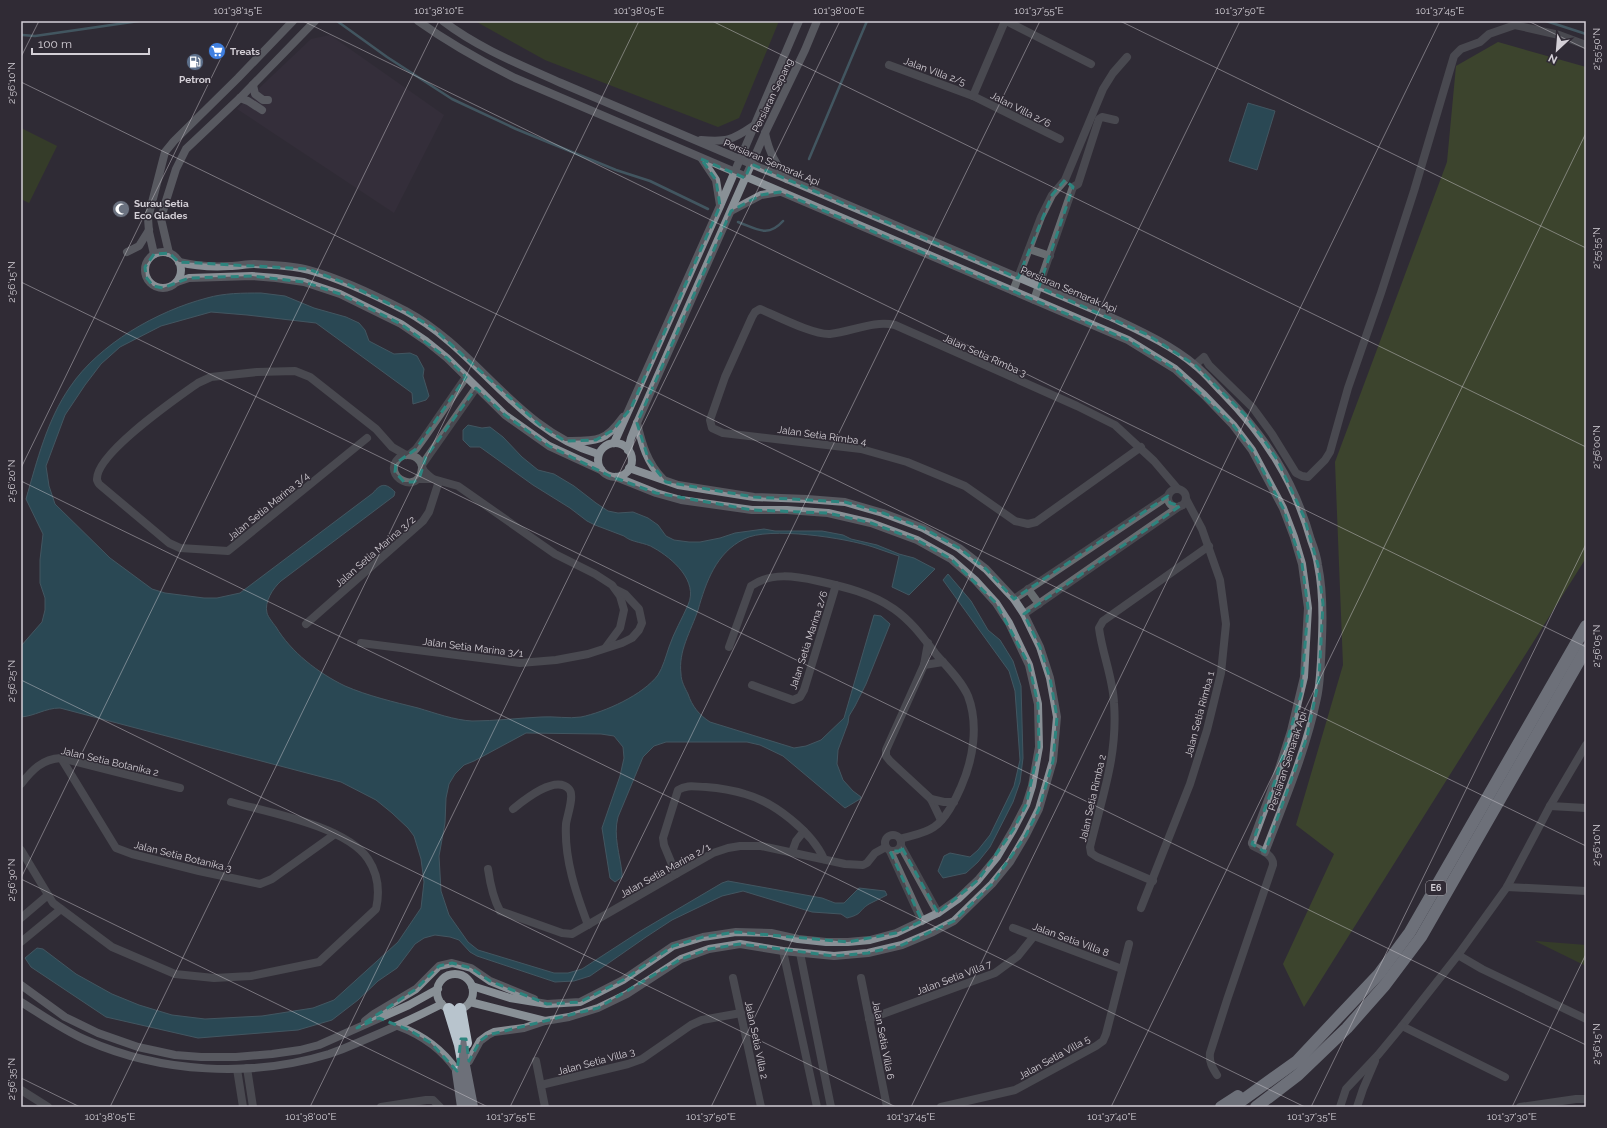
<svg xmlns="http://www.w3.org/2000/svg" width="1607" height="1128" viewBox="0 0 1607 1128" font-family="Raleway,sans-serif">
<rect width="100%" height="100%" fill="#302b35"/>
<!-- built -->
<polygon fill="#3a3241" points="330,35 444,115 394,213 237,109 311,39"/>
<!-- green -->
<g fill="#3d511b">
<polygon points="475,21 779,21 739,118 718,127 545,60"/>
<polygon points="21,128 57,146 29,203 21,199"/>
<polygon points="1535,941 1586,945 1586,966"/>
</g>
<!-- forest -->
<polygon fill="#4c6225" points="1498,42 1586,67 1586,558 1304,1007 1283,964 1334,854 1296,825 1343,665 1335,462 1447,162 1456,66"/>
<!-- water -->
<g fill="#256b7a" stroke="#5a8996">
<polygon points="1248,103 1275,111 1257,170 1229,161"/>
<path d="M261,293l24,3 29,12 32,9 13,6 6,7 4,11 25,13 16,-1 7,3 7,13 -1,7 6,20 -3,4 -13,4 -1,-11 -96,-70 -69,-8 -36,-3 -50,14 -41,21 -19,17 -16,21 -20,30 -19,51 3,20 6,18 55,54 42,31 13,4 39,5h13l23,-5 133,-100c8,-10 13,-10 22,-1l-1,4 -113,85c-8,7 -17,21 -14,32 1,4 6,10 9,14 15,25 42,46 69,59 23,10 49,16 73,22 17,5 36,12 54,13 23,0 47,-3 69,-4 13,-1 28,2 40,0 24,-5 62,-22 77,-42 5,-8 8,-19 11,-28 5,-15 13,-28 19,-42 11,-24 -16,-47 -34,-57 -9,-6 -22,-5 -30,-12l-29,-11 -8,-4 -17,-13 -37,-23 -53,-38h-10l-7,-7v-10l5,-5 14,3 8,-1 13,10 19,20 16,13 16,4 20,12 22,17 12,8 10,2 15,-1 15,6 10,7 8,11 8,4 15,2h11l20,-4 15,-5 29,-4 11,2h47l21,4 8,4 26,6 22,9 15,4 21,11 -26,26 -17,-8 7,-31c-9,-3 -17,-6 -26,-9 -27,-9 -104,-21 -129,-8 -28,14 -38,43 -46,71 -7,21 -20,41 -17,64 0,7 4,14 7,20 4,12 11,21 22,28l84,26 12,-2 15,-6 23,-22 30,-103 7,1 9,8 -24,60 -11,22 -6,10 -1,7 -10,27 -1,14 6,16 10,11 8,6 -1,2 -15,9 -62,-52 -23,-11 -13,-3h-81l-12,4 -11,11 -25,60c-5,19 2,38 4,56v4l-7,5 -5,-4 -8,-50 18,-52 4,-18 -1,-11 -9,-11 -13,-2 -75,-1 -52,28 -10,4 -9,9 -6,10 -3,14 -1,25 -6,33 2,35 8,24 19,27 10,8 76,23h14l14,-4 57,-37 83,-49 6,-2 94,17 13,5h9l15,-15 26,3 2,4c-6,3 -12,6 -18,9 -11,7 -6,10 -22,14l-6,-4 -29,-2 -69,-21 -21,5 -50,24 -26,17 -56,39 -16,5 -19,1 -78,-26 -7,-4 -11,-12 -9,-3 -15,-2 -11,3 -9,6 -18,24 -19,13 -20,19 -26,20 -34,10 -100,8 -92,-21 -75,-50 -6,-9 12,-10 6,1 33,25 36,20 27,11 33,10 33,4 57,-3 51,-8 21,-8 64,-58 23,-34 3,-26 -3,-23 -7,-23 -6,-8 -16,-15 -16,-13 -35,-18 -281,-74c-15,0 -25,8 -39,9v-71l21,-24 3,-12v-12l-5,-15v-23l3,-26 -17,-35c11,-38 21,-79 44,-112 29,-43 87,-76 137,-89 17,-5 36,-5 54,-5z"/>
<polygon points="948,574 971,601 988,630 1000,640 1013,661 1021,686 1023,758 1020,782 1013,802 990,847 978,862 966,873 943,878 938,871 944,856 950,853 970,857 978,850 990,835 1014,786 1020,760 1015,691 1009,671 943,580"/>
</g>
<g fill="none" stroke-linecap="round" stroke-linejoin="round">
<!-- stream -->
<g stroke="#5a8996" stroke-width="2.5">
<polyline points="337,21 387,57 452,99 516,129 616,170 650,181 708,209"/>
<polyline points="1546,21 1586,34"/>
<polyline points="22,35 35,36 139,21"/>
<polyline points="809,159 867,21"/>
<path d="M738,222c19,7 30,16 45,-1"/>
</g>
<!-- street -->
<g stroke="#686d71" stroke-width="8">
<polyline points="1006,21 1091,64"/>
<polyline points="889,65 973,96 1060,139"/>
<polyline points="973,96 1005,21"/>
<polyline points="1029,249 1050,256"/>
<polyline points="1013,291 1041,217 1052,195 1065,180 1103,89 1113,73 1127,57"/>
<polyline points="1034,300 1073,187 1078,184 1099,119 1102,117 1115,120"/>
<polyline points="1195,365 1204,357 1209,365 1253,408 1272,434 1296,473 1302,476 1308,477 1325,460 1330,452 1348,388 1381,293 1414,191 1454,56 1461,49 1480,42 1489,34 1515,25 1559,35 1586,45"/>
<path d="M367,438l-139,113 -48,-3 -11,-5 -69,-58c-1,0 -3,-5 -3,-5 -2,-26 80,-82 101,-97l13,-6 46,-5 38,-1 15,6 66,52 16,18 14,8"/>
<path d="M1141,447l-105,75 -8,2 -13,-3 -50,-35 -58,-24 -46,-13 -138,-16 -11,-5 -2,-8 15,-43 27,-60 3,-5 5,-3c17,7 53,26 70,25 22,-2 43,-14 65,-9l182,81 38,19 39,36 23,27"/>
<polyline points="409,455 416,449 424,438 466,377"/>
<polyline points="422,465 476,388"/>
<path d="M422,468c-2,29 -42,8 -23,-10 7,-6 18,-3 22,5 1,3 1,5 3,8 3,3 6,6 9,8"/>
<polyline points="418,479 433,479 458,486 555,554 595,574 612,585 620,596 624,610 620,628 606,647"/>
<circle cx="1177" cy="498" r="9"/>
<polyline points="1028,589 1039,604"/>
<polyline points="1014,599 1168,496"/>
<polyline points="1024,614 1180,506"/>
<polyline points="306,624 423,521 429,512 439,481"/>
<polyline points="361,643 520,663 556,660 588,654 622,643 632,638 639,630 642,623 639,609 625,594 617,590"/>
<polyline points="928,643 924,665 886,750 886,756 890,761 931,799 941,820"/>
<path d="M729,647l22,-61c20,-14 44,-10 67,-5 27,6 53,12 76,28 17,12 28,27 41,44 11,13 26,27 33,43 11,29 5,64 -7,91 -5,12 -16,33 -27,40 -10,7 -22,8 -34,12"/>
<polyline points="924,665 943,662"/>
<polyline points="752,685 793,700 800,697 804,690 836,585"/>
<polyline points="1586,745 1550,806 1507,887 1458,955 1482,969 1586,1019"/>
<polyline points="61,758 116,848 132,854 199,871 260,884 272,879 335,834"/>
<path d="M21,784c11,-14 21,-25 40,-26l119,30"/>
<polyline points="931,799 944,802 954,802"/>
<polyline points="1550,806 1586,808"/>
<path d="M513,809c10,-8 42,-35 56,-20 6,6 -2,27 -3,35 -2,35 10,69 22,101"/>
<circle cx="893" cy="843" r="8"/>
<polyline points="901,846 938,913"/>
<path d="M21,850l32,53 59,44 63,27 39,4 37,-2 68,-14 57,-53c4,-18 2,-35 -8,-50 -22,-33 -101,-47 -137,-57"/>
<polyline points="890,851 922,921"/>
<polyline points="792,852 796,841 804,831"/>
<path d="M488,869c2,14 5,29 12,42l62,22 10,1 104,-60 37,-21 15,-5 12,-2h21l84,18 18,1 4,-2 8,-10 11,-6"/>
<path d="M676,874l-12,-29 -1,-7 15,-48c9,-6 18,-3 28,-3 13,1 26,3 39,7 29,8 67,38 79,65"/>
<path d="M1153,881l-56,-24 -6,-4 -1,-6c12,-50 28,-92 24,-144 -1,-25 -12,-50 -15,-75l4,-7 106,-75"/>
<polyline points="1507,887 1586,891"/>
<polyline points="1141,908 1190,784 1207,730 1221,673 1226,624 1220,580 1202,529 1186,499"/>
<polyline points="21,918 48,895"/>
<polyline points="1013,928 1122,969"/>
<polyline points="21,942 61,909"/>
<polyline points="783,951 817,1107"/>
<polyline points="800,953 831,1107"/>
<polyline points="1458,955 1402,1026 1505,1077"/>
<polyline points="733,978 761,1107"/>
<polyline points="861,978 887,1107"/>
<polyline points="869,1019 995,973 1018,956 1034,936"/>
<polyline points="536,1061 545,1107"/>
<polyline points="247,1068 253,1107"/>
<polyline points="237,1069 243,1107"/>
<path d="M1217,1075c-5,-8 -8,-13 -7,-22l17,-53 46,-135c1,-10 -12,-15 -20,-19l-1,-3"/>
<polyline points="541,1085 628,1064 642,1059 691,1025 702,1020 741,1013"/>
<polyline points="21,1090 48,1107"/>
<polyline points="381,1107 426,1100 433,1100 440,1107"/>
<polyline points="941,1107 1015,1090 1096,1046 1103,1041 1106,1034 1129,944"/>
<polyline points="1340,1107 1346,1089 1378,1055 1402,1026"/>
<polyline points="1357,1107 1363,1089 1375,1061"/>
<polyline points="1520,1107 1576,1099 1586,1099"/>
</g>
<!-- secondary -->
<g stroke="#899096" stroke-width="8">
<path d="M418,21c31,22 63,40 97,57l613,262 47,29 29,26 29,30 19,25 31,58 11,29 8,27 6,44 -4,69 -13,54 -15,47 -24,65"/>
<path d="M443,21c35,27 78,44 118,62l548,233c29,14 61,28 86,49 10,8 18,18 27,27 44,45 72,88 89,148 3,8 6,17 7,25 5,24 5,49 4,73 -1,20 -1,41 -5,60 -11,53 -33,104 -52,154"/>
<polyline points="253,85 255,94 263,100 268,100"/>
<polyline points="240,98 248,101 262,110"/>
<path d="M765,133c4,19 10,30 22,46"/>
<path d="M701,140c25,2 30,1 52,-14"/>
<polyline points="702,159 716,180 720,205"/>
<polyline points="731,211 761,195 779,192"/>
<circle cx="163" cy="270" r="18"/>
<polyline points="127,252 139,246 149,230"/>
<polyline points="169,253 161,219 165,204 176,169 186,149 240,98 315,21"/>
<polyline points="154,254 149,232 148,218 165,152 174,141 238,78 293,21"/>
<path d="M179,262c16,4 34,5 51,4 8,0 16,-2 24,-2 17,1 38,1 55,6 33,9 66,25 97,41 72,39 111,119 192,143"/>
<polyline points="177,282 189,278 252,276 276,278 304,282 340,294 401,324 426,341 447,358 505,415 549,446 601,470"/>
<path d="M637,423c5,21 10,40 26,56"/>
<path d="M568,441c29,0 37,1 55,-24"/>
<polyline points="614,443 720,206 799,21"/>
<circle cx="615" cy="460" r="17"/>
<polyline points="628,450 631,438 637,423 765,133 805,50 817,21"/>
<circle cx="455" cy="992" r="18"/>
<polyline points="21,985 65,1017 98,1033 138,1047 175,1055 201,1057 236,1057 272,1054 300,1050 319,1045 409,1005 438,989"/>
<polyline points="472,986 510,998 547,1004 580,1002 623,980 673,946 703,937 736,932 771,933 798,939 826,942 848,942 870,940 896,933 938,913 958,899 978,880 997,857 1013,830 1026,805 1032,786 1039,747 1038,704 1029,665 1009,623 996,603 975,580 951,559 917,540 871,523 828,513 787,510 752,510 681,500 656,493 616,477"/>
<path d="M21,1002c21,13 42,28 65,38 75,33 165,38 243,14 9,-3 19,-7 28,-11 29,-12 57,-25 85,-39"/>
<polyline points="470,1002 545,1021"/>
<polyline points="365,1021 374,1014 416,989 439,966 452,963 471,968 490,981 534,999"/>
<path d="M398,1026c24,9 45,24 59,45"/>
<polyline points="469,1061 480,1041 488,1035 494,1032 524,1028 545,1021 569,1017 598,1008 627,994 681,959 709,949 740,944 783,951 834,956 868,953 902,945 933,932 954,921 992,884 1010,862 1026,835 1039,809 1053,761 1057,717 1050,678 1040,647 1024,614 1014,599 986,569 959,548 923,528 883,513 845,502 807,499 754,497 678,485 629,468"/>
</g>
<!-- highway -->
<g stroke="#b8c4cd" stroke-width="12">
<polyline points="449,1009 460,1045 472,1107"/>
<polyline points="460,1009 466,1043"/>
<polyline points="458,1072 463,1107"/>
<polyline points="1221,1107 1238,1096"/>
<polyline points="1233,1107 1297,1061 1379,974 1410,932 1586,626"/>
<polyline points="1256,1107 1298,1075 1347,1028 1385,985 1421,937 1586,649"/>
</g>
</g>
<!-- marked area -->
<path d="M0 0H1607V1128H0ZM701,159l44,19 6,-14 267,114 34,-83 13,-15 8,7 -34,100 109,48 47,30 50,50 19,25 14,21 26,56 14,48 5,39 -4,75 -12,58 -42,115 -13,-8 24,-66 25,-84 7,-86 -6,-44 -19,-56 -31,-58 -19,-25 -58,-56 -47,-29 -348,-148 -19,3 -30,16 -94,212 12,38 17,21 88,15 91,5 38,11 40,15 36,20 27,21 28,30 154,-103 2,7 10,3 -156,108 16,33 10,31 7,39 -4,44 -14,48 -13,26 -34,49 -38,37 -52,24 -34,8 -34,3 -94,-12 -31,5 -28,10 -83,49 -110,27 -8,6 -11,20 -3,-22h-5l-4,32 -26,-28 -22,-13 -30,-12 -22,10 59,-39 23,-23 13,-3 19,5 19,13 57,23 33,-2 43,-22 50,-34 30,-9 33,-5 112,10 48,-9 26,-12 -32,-70h10l1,-5 37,67 40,-33 35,-50 13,-25 13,-58 -1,-43 -9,-39 -33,-62 -45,-44 -34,-19 -46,-17 -43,-10 -76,-3 -96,-17 -46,-17 -61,-30 -44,-31 -29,-27 -50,69 -6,19 -6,6h-10l-9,-10 1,-9 20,-14 50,-72 -19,-19 -46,-34 -61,-30 -36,-12 -52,-6 -63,2 -26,10 -10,-2 -7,-9 -1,-10 9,-13 15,-1 10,9 129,7 37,14 62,29 26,16 107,97 25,16 31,-1 17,-10 18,-22 89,-202 -4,-26z" fill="#302b35" fill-opacity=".55" fill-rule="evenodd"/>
<path fill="none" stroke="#2d847e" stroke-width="3" stroke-dasharray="8 5" stroke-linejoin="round" d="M701,159l44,19 6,-14 267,114 34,-83 13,-15 8,7 -34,100 109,48 47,30 50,50 19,25 14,21 26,56 14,48 5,39 -4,75 -12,58 -42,115 -13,-8 24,-66 25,-84 7,-86 -6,-44 -19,-56 -31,-58 -19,-25 -58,-56 -47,-29 -348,-148 -19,3 -30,16 -94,212 12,38 17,21 88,15 91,5 38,11 40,15 36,20 27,21 28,30 154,-103 2,7 10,3 -156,108 16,33 10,31 7,39 -4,44 -14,48 -13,26 -34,49 -38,37 -52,24 -34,8 -34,3 -94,-12 -31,5 -28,10 -83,49 -110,27 -8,6 -11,20 -3,-22h-5l-4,32 -26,-28 -22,-13 -30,-12 -22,10 59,-39 23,-23 13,-3 19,5 19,13 57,23 33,-2 43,-22 50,-34 30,-9 33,-5 112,10 48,-9 26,-12 -32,-70h10l1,-5 37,67 40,-33 35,-50 13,-25 13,-58 -1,-43 -9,-39 -33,-62 -45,-44 -34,-19 -46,-17 -43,-10 -76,-3 -96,-17 -46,-17 -61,-30 -44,-31 -29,-27 -50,69 -6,19 -6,6h-10l-9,-10 1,-9 20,-14 50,-72 -19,-19 -46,-34 -61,-30 -36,-12 -52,-6 -63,2 -26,10 -10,-2 -7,-9 -1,-10 9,-13 15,-1 10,9 129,7 37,14 62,29 26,16 107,97 25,16 31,-1 17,-10 18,-22 89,-202 -4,-26z"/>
<!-- ticks -->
<path fill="none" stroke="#d4d0d7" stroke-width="1" stroke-opacity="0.45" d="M303,21l1283,626M712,21l874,426M1120,21l466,227M1528,21l58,28M21,57l18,-36M21,82l1565,764M21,282l1565,763M21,468l218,-447M21,481l1284,626M21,680l875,427M21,878l418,-857M21,879l467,228M21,1078l59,29M110,1107l529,-1086M310,1107l530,-1086M510,1107l530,-1086M711,1107l529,-1086M911,1107l529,-1086M1111,1107l475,-974M1311,1107l275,-563M1512,1107l74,-153"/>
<!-- icons -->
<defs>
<g id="supermarket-disc" transform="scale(0.9)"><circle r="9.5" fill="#3f7fe0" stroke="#302b35"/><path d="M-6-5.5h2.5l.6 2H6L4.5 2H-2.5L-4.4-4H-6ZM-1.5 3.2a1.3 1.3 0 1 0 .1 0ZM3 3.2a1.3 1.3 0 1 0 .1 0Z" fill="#fff"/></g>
<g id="fuel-disc" transform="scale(0.9)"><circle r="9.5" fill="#5c6f8a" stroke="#302b35"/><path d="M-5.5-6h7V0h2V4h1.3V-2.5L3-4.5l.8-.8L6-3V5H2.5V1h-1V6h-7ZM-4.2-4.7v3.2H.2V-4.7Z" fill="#fff"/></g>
<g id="mosque-disc" transform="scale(0.9)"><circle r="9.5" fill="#6b7280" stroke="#302b35"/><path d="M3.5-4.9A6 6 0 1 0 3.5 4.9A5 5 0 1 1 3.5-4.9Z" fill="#fff"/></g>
</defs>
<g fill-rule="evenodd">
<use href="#supermarket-disc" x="217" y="51"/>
<use href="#fuel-disc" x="195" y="62"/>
<use href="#mosque-disc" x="121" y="209"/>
</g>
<g text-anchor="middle" stroke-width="3" stroke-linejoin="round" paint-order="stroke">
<!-- shield labels -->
<rect fill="#302b35" stroke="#a39ea6" stroke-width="1" x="1426" y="881" width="20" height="14" rx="3"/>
<g font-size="9" font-weight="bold" fill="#d4d0d7">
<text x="1436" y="891">E6</text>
</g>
<!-- poi labels -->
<g font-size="10" font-weight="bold" fill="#d4d0d7" stroke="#302b35" text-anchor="start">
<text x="230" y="55">Treats</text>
<text x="195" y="83" text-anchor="middle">Petron</text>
<text x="134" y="207">Surau Setia<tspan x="134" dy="12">Eco Glades</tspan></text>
</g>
<!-- street labels -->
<g font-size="10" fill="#d4d0d7" stroke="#302b35">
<text transform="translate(935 71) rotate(20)" y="4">Jalan Villa 2/5</text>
<text transform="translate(772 95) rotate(-64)" y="4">Persiaran Sepang</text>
<text transform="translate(1021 109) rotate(27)" y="4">Jalan Villa 2/6</text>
<text transform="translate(772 162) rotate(23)" y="4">Persiaran Semarak Api</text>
<text transform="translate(1069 289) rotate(23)" y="4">Persiaran Semarak Api</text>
<text transform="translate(985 355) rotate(24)" y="4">Jalan Setia Rimba 3</text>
<text transform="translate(822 435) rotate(8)" y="4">Jalan Setia Rimba 4</text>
<text transform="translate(268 506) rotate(-39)" y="4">Jalan Setia Marina 3/4</text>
<text transform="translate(375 551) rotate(-41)" y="4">Jalan Setia Marina 3/2</text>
<text transform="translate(808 640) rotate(-72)" y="4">Jalan Setia Marina 2/6</text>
<text transform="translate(473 647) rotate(7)" y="4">Jalan Setia Marina 3/1</text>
<text transform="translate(1199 714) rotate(-75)" y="4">Jalan Setia Rimba 1</text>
<text transform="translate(110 761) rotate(13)" y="4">Jalan Setia Botanika 2</text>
<text transform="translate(1287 761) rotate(-72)" y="4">Persiaran Semarak Api</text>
<text transform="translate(1092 798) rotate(-77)" y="4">Jalan Setia Rimba 2</text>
<text transform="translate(183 856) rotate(14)" y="4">Jalan Setia Botanika 3</text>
<text transform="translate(665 870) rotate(-29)" y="4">Jalan Setia Marina 2/1</text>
<text transform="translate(1071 939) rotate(20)" y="4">Jalan Setia Villa 8</text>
<text transform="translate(954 977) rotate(-21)" y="4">Jalan Setia Villa 7</text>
<text transform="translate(757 1040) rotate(78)" y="4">Jalan Setia Villa 2</text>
<text transform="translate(884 1040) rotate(79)" y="4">Jalan Setia Villa 6</text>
<text transform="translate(1054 1057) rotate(-29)" y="4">Jalan Setia Villa 5</text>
<text transform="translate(596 1061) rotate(-15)" y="4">Jalan Setia Villa 3</text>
</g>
</g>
<!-- border -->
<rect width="1607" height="1128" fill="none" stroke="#302b35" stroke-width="44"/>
<!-- north arrow -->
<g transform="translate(1557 50) rotate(206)" stroke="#302b35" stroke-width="3" paint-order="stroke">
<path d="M0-3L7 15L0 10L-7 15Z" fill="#d4d0d7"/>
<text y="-6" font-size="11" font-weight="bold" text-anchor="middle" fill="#d4d0d7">N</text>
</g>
<!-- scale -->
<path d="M32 48v6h117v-6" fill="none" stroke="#d4d0d7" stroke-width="2"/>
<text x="38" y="48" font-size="12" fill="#d4d0d7" stroke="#302b35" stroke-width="3" paint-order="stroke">100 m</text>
<rect x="22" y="22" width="1563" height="1084" fill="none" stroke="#d4d0d7" stroke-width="1.5"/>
<g font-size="10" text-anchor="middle" fill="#d4d0d7">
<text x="238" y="14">101°38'15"E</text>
<text x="439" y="14">101°38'10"E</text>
<text x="639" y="14">101°38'05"E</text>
<text x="839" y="14">101°38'00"E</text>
<text x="1039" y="14">101°37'55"E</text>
<text x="1240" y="14">101°37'50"E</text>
<text x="1440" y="14">101°37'45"E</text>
<text transform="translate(1596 49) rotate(-90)" y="4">2°55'50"N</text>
<text transform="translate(11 83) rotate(-90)" y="4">2°56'10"N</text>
<text transform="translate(1596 248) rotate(-90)" y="4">2°55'55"N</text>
<text transform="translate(11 282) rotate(-90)" y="4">2°56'15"N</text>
<text transform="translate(1596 447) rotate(-90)" y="4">2°56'00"N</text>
<text transform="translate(11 481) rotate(-90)" y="4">2°56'20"N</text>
<text transform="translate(1596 646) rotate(-90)" y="4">2°56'05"N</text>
<text transform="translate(11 681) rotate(-90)" y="4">2°56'25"N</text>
<text transform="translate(1596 845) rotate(-90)" y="4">2°56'10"N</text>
<text transform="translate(11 880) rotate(-90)" y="4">2°56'30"N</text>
<text transform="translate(1596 1044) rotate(-90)" y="4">2°56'15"N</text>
<text transform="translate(11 1079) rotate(-90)" y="4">2°56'35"N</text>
<text x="110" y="1120">101°38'05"E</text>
<text x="311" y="1120">101°38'00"E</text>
<text x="511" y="1120">101°37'55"E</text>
<text x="711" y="1120">101°37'50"E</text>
<text x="911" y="1120">101°37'45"E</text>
<text x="1112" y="1120">101°37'40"E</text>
<text x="1312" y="1120">101°37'35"E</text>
<text x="1512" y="1120">101°37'30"E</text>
</g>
</svg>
